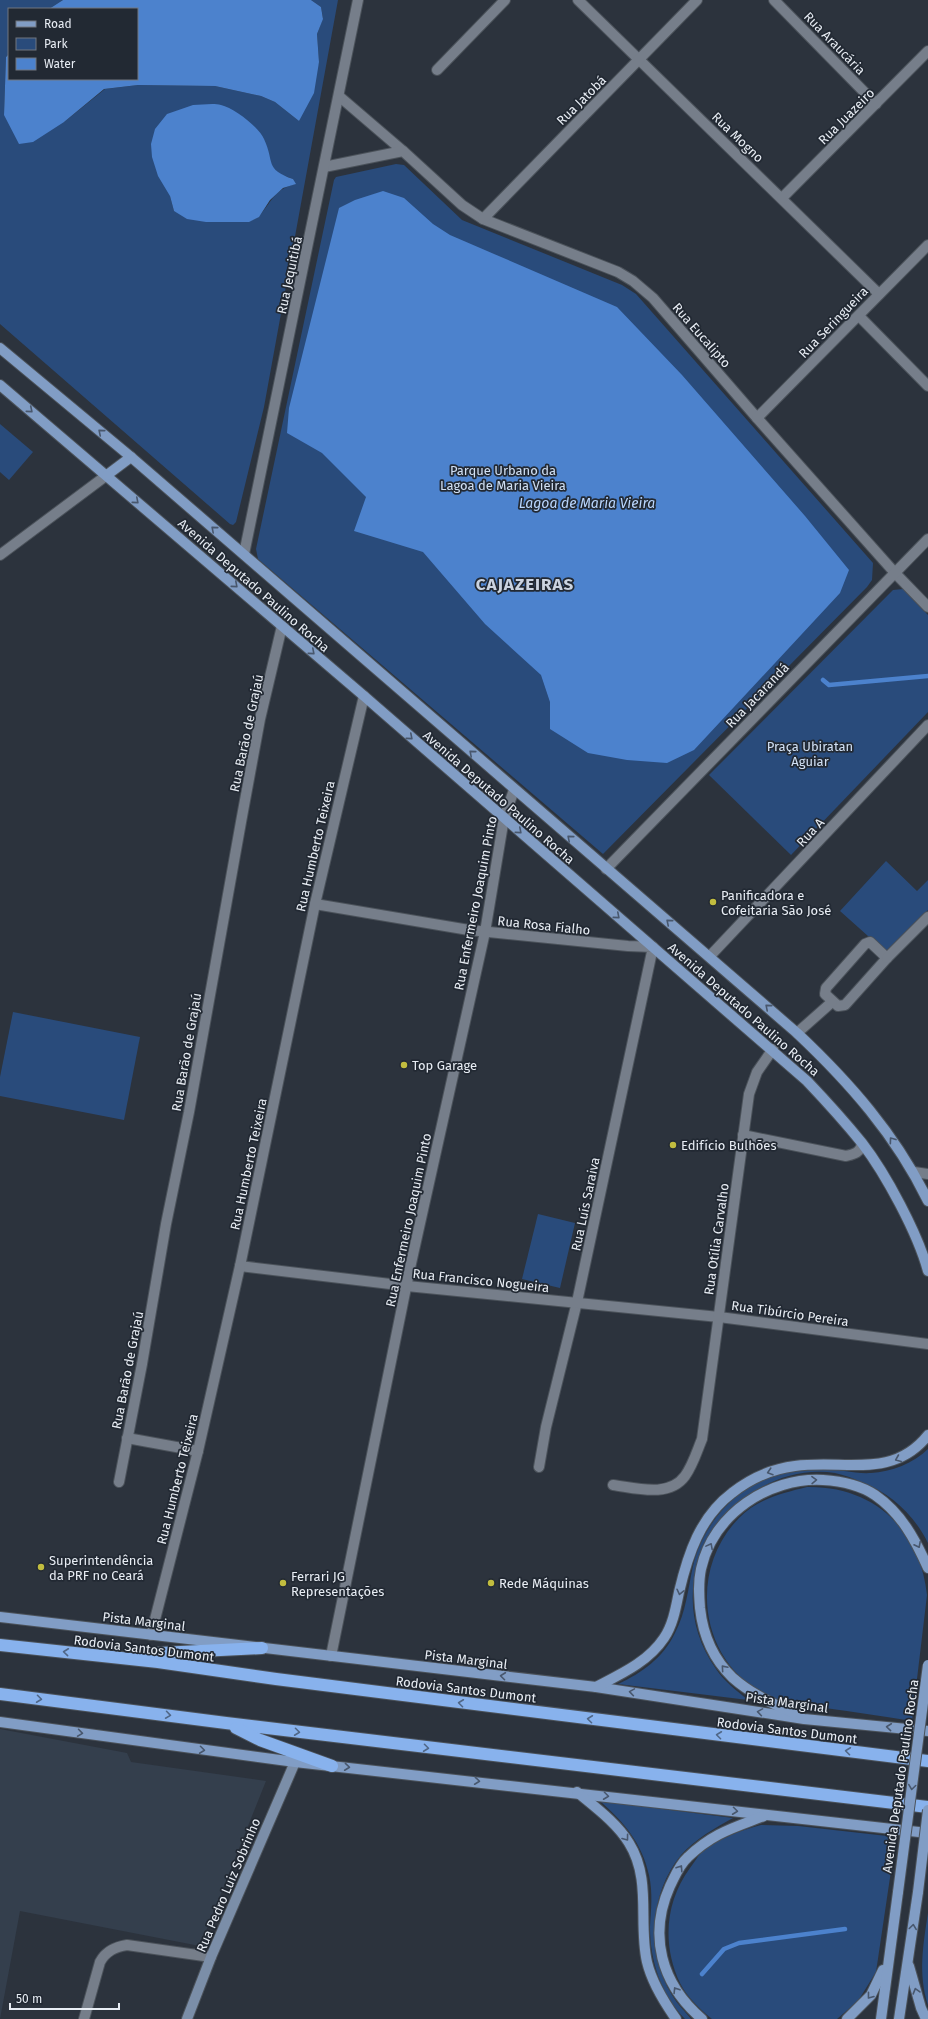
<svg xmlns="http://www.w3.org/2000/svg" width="928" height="2019" viewBox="0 0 928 2019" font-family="'Fira Sans',sans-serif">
<rect width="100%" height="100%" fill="#2c333d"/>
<!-- built -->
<polygon fill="#343f4d" points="0,1729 127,1753 131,1762 266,1781 200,1946 20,1911 0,2019"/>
<!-- green -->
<g fill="#294b7b" fill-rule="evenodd">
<path d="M0,0h63l-14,9h-40v45l-3,3 -2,58 60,7 41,-33 33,-4 77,1 46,10 14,6 24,19 20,-59 -2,-28 6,-16 -2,-11 -10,-7h27l-74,407 -28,115 -3,3 -3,-1 -230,-200zM272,168l8,6 13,5 2,5c-21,6 -22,16 -35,31 -12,16 -69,-1 -86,-4l-4,-15z"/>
<polygon points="396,164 404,165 462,220 622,285 636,294 873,563 872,580 867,587 603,854 258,559 256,549 334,180 336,177"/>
<polygon points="0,424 33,452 9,480 0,472"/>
<polygon points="903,589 928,615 928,712 791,855 709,775 893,590"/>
<polygon points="886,861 917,891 928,880 928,910 887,953 840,911"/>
<polygon points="13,1012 140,1037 124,1120 0,1096 0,1077"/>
<polygon points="538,1214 575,1223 560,1288 522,1279"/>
<path d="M928,1449v94c-14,-28 -37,-50 -67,-61 -8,-4 -17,-7 -26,-9 -26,-4 -52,2 -75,15 -66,37 -89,117 -44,181 8,12 21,22 32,31l-130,-16c24,-11 45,-26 57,-51 11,-21 13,-44 18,-67 6,-27 23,-53 44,-70 24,-19 56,-29 85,-28 16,1 33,6 49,5 20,-1 43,-10 57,-24z"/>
<path d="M807,1487c67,-1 113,42 120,108l-15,126c-29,-5 -58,-9 -87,-13 -21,-3 -41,-3 -61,-14 -65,-35 -76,-124 -25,-176 18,-19 44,-25 68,-31z"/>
<path d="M600,1801l133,17c-18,10 -38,21 -52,37 -32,39 -35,98 -9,140 5,9 13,16 19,24h-6c-24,-25 -35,-58 -35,-92 1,-17 3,-34 -1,-52 -7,-32 -25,-53 -49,-74z"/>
<path d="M761,1825l37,1 98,11 -20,135 -18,29 -21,18h-125c-12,-10 -25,-22 -32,-36 -18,-38 -15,-81 10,-115 4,-5 7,-11 11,-15 17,-15 39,-22 60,-28z"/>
<path d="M928,1913v92c-10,-31 -5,-60 0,-92z"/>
</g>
<!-- water -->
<g fill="#4c82cd">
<polygon points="63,0 311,0 321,7 323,19 317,34 319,62 314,93 299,121 275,102 261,96 215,86 138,85 104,89 64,122 33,142 19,144 4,115 6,57 9,54 9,79 137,79 137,9 49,9"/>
<path d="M193,105c9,0 20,-2 28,0 13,3 38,22 43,34 11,23 0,30 29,40l3,5 -13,4 -13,12 -11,17 -10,5h-43l-19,-3 -13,-8 -4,-15 -12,-20 -6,-19 -1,-13 4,-15 12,-15z"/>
<polygon points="383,191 404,198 433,224 450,235 617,307 682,375 805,516 849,570 840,593 694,750 667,763 627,760 588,753 550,729 550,702 541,675 485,624 423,552 354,531 366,497 322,453 287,433 289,408 339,208 355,200"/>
</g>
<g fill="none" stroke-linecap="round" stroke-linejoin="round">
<!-- stream -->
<g stroke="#4c82cd" stroke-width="4.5">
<polyline points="823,680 829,685 928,676"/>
<polyline points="702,1974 724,1949 739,1943 845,1929"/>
</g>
<!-- street casing -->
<g stroke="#4b525a" stroke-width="12">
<g id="street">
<polyline points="578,0 879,294"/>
<polyline points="774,0 876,104"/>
<polyline points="437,70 505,0"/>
<polyline points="340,97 403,151"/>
<polyline points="324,167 403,151 462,205 483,219 618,272 633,281 653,298 757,418 895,573 928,607"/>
<polyline points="782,198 928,51"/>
<polyline points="483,219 697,0"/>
<polyline points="859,316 928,386"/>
<polyline points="757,418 928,245"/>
<polyline points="244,554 358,0"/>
<polyline points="0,555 107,475"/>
<polyline points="606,869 928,539"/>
<polyline points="315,904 469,930 628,946 653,947 577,1302 546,1427 539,1467"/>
<polygon points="870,942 887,958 845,1005 838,1006 825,994 826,988 865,944"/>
<polyline points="710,956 928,725"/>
<polyline points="887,958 928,917"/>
<polyline points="797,1033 832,1002"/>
<path d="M743,1135l103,21c8,-2 14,-3 16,-12"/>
<polyline points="914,1172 928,1174"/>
<polyline points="240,1266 407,1286 719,1317 928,1344"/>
<polyline points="127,1438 198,1451"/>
<polyline points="119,1482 142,1364 166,1224 189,1112 241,822 260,719 282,626"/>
<path d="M613,1485c23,3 56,13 72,-9 8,-11 12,-25 17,-37l47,-345 8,-22 16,-23"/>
<polyline points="151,1635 198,1451 240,1266 315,904 364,696"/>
<polyline points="331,1656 410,1268 485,932 504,818 514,790"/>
<path d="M84,2019l16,-57c6,-11 15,-15 27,-17l84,12"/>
</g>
</g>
<!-- secondary casing -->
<g stroke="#4b525a" stroke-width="12">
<polyline id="secondary" points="187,2019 211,1957 295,1762"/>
</g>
<!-- primary casing -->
<g stroke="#4b525a" stroke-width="12">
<g id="primary">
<path d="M0,348l131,109 666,576c52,49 99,102 131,168"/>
<path d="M0,385l364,311 443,385c19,20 38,41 55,62 24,31 56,91 66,128"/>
<polyline points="107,475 131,457"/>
<polyline points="0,1617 596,1687 804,1719 928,1731"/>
<path d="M596,1687c25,-13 52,-25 68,-49 9,-13 12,-31 15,-46 9,-38 21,-75 53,-99 19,-15 39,-24 63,-27 49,-7 97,14 133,-31"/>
<path d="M793,1713c-21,-10 -42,-19 -60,-35 -20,-19 -30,-42 -33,-70 -1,-13 -2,-25 1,-39 12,-55 68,-92 122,-89 17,1 37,5 52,15 26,18 40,44 53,73"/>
<polyline points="0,1722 295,1762 928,1833"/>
<path d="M577,1792c18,15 40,31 52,51 23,37 9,80 18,119 5,21 17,40 29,57"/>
<polyline points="909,1966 921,2008 926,2019"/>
<path d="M702,2019c-41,-35 -54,-84 -32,-133 5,-10 9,-21 18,-29 25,-24 45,-29 76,-41"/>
<polyline points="847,2019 871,1995 883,1970"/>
<polyline points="881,2019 898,1892"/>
<polyline points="899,2019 918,1892"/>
</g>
</g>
<!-- highway casing -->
<g stroke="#4b525a" stroke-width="14">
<g id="highway">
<polyline points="0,1645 158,1662 276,1679 928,1761"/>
<polyline points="140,1654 262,1648"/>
<polyline points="0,1694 226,1723 928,1807"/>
<polyline points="236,1728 260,1740 332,1766"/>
</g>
</g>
<!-- street -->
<use href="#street" stroke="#767e8a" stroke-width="10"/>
<!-- secondary -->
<use href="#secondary" stroke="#7b8ea8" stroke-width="10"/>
<!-- primary -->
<use href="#primary" stroke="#819dc5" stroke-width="10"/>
<!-- highway -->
<use href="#highway" stroke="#88b2ed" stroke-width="12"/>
<!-- primary-bridge casing -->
<g stroke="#4b525a" stroke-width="12" stroke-linecap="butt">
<g id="primary-bridge">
<polyline points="898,1892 928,1665"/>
<polyline points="918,1892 928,1810"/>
</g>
</g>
<!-- primary-bridge -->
<use href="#primary-bridge" stroke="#819dc5" stroke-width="10"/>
</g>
<!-- one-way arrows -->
<defs><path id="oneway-chevron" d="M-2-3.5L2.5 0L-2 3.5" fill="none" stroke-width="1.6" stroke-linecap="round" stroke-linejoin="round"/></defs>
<g stroke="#48576d">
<use href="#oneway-chevron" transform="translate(30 410) rotate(40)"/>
<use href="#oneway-chevron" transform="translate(101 432) rotate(-140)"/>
<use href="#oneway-chevron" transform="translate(136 501) rotate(41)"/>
<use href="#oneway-chevron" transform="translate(214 529) rotate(-139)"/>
<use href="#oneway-chevron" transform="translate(235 585) rotate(41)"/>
<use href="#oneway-chevron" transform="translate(312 652) rotate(41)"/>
<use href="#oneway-chevron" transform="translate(410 737) rotate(41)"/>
<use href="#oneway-chevron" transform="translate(472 753) rotate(-139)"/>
<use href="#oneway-chevron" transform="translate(519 831) rotate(41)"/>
<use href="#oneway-chevron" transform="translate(570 838) rotate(-139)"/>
<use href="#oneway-chevron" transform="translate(617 916) rotate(41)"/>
<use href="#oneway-chevron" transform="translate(669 922) rotate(-140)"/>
<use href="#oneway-chevron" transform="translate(768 1007) rotate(-139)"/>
<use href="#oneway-chevron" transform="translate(892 1140) rotate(-126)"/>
<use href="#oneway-chevron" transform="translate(898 1459) rotate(157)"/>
<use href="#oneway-chevron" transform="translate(770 1472) rotate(162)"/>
<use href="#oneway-chevron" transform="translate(814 1480) rotate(-1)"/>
<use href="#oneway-chevron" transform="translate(918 1545) rotate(63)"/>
<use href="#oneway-chevron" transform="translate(710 1546) rotate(-62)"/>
<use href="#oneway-chevron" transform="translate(680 1592) rotate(103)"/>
<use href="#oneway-chevron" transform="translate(724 1668) rotate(-131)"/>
<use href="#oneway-chevron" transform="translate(503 1676) rotate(-173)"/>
<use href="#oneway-chevron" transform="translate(632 1692) rotate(-171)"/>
<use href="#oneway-chevron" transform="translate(760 1712) rotate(-171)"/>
<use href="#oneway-chevron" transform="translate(889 1727) rotate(-174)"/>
<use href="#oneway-chevron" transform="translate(80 1733) rotate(8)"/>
<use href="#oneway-chevron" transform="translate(202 1750) rotate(7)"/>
<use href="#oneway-chevron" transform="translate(347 1767) rotate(6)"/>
<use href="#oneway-chevron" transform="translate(477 1781) rotate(6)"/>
<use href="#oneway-chevron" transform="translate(912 1787) rotate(98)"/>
<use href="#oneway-chevron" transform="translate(606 1796) rotate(7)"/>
<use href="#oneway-chevron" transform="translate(735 1811) rotate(7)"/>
<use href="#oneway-chevron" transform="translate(626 1838) rotate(53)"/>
<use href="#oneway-chevron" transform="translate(680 1868) rotate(-57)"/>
<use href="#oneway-chevron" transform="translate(913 1927) rotate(-82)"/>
<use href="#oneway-chevron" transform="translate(676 1990) rotate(-122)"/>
<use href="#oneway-chevron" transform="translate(916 1991) rotate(-106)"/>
<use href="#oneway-chevron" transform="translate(870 1996) rotate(128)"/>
</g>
<g stroke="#506787">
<use href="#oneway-chevron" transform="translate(66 1652) rotate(-174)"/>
<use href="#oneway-chevron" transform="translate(39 1699) rotate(7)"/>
<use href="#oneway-chevron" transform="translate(461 1703) rotate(-173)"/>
<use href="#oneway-chevron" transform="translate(168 1715) rotate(8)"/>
<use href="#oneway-chevron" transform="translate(590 1719) rotate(-173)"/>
<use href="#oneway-chevron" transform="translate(297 1732) rotate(7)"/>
<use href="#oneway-chevron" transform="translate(719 1735) rotate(-173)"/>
<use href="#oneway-chevron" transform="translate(426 1748) rotate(7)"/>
<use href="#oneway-chevron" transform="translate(848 1751) rotate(-173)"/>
</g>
<!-- markers -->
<g fill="#c2bd3f" stroke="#222933" stroke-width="1.5">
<circle cx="713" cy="902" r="4"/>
<circle cx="404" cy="1065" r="4"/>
<circle cx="673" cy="1145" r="4"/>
<circle cx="41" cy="1567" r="4"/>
<circle cx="283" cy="1583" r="4"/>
<circle cx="491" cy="1583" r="4"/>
</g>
<g text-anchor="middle" stroke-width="3.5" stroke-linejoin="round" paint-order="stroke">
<!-- street labels -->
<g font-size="13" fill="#e8edf4" stroke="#222933">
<text transform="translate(835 43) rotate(46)" y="5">Rua Araucária</text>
<text transform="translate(581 100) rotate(-45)" y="5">Rua Jatobá</text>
<text transform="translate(846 116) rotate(-45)" y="5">Rua Juazeiro</text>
<text transform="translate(738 137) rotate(44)" y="5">Rua Mogno</text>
<text transform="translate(289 275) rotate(-78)" y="5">Rua Jequitibá</text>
<text transform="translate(833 322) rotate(-46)" y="5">Rua Seringueira</text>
<text transform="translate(702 335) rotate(49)" y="5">Rua Eucalipto</text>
<text transform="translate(254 585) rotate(41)" y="5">Avenida Deputado Paulino Rocha</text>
<text transform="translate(757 695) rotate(-46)" y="5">Rua Jacarandá</text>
<text transform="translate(246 733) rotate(-78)" y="5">Rua Barão de Grajaú</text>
<text transform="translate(499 797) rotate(41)" y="5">Avenida Deputado Paulino Rocha</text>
<text transform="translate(810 832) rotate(-47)" y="5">Rua A</text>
<text transform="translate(315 846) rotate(-77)" y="5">Rua Humberto Teixeira</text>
<text transform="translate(475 903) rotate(-79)" y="5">Rua Enfermeiro Joaquim Pinto</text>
<text transform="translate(544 925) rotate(6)" y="5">Rua Rosa Fialho</text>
<text transform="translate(744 1009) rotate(41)" y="5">Avenida Deputado Paulino Rocha</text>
<text transform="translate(186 1052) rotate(-80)" y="5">Rua Barão de Grajaú</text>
<text transform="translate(248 1164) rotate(-78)" y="5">Rua Humberto Teixeira</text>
<text transform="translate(585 1204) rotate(-78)" y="5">Rua Luís Saraiva</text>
<text transform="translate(408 1220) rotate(-78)" y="5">Rua Enfermeiro Joaquim Pinto</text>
<text transform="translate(716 1239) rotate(-82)" y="5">Rua Otília Carvalho</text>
<text transform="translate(481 1280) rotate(6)" y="5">Rua Francisco Nogueira</text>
<text transform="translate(790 1313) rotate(8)" y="5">Rua Tibúrcio Pereira</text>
<text transform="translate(127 1370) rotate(-79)" y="5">Rua Barão de Grajaú</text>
<text transform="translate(177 1479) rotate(-76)" y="5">Rua Humberto Teixeira</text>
<text transform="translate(144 1621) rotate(7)" y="5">Pista Marginal</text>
<text transform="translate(144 1648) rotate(7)" y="5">Rodovia Santos Dumont</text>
<text transform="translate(466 1659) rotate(7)" y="5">Pista Marginal</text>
<text transform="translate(466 1689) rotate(7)" y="5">Rodovia Santos Dumont</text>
<text transform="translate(787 1702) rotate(8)" y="5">Pista Marginal</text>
<text transform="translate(787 1730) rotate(7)" y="5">Rodovia Santos Dumont</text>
<text transform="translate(900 1776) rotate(-82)" y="5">Avenida Deputado Paulino Rocha</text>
<text transform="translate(228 1885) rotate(-67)" y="5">Rua Pedro Luiz Sobrinho</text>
</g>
<!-- park labels -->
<g font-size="13" fill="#d1e0f4" stroke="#222933">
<text x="503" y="475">Parque Urbano da<tspan x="503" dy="15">Lagoa de Maria Vieira</tspan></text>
<text x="810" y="751">Praça Ubiratan<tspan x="810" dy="15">Aguiar</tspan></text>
</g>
<!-- poi labels -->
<g font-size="13" fill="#e8edf4" stroke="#222933" text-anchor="start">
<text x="721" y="900">Panificadora e<tspan x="721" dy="15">Cofeitaria São José</tspan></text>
<text x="412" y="1070">Top Garage</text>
<text x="681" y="1150">Edifício Bulhões</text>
<text x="49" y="1565">Superintendência<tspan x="49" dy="15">da PRF no Ceará</tspan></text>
<text x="291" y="1581">Ferrari JG<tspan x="291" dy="15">Representações</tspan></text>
<text x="499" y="1588">Rede Máquinas</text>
</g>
<!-- water labels -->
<g font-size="14" font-style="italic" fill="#b9d6fe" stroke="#222933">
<text x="587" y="508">Lagoa de Maria Vieira</text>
</g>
<!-- district labels -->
<g font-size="17" font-weight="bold" letter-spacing="1" fill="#cbd4e1" stroke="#222933">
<text x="525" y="590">CAJAZEIRAS</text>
</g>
</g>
<!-- legend -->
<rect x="8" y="8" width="130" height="72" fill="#222933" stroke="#717780"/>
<rect x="16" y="21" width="20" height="6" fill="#819dc5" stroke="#717780"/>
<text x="44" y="28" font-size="12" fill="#e8edf4">Road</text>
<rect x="16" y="38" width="20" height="12" fill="#294b7b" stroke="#717780"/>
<text x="44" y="48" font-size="12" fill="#e8edf4">Park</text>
<rect x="16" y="58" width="20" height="12" fill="#4c82cd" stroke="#717780"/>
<text x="44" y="68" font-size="12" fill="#e8edf4">Water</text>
<!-- scale -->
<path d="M10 2003v6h109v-6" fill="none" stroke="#e8edf4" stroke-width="2"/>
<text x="16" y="2003" font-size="12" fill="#e8edf4" stroke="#222933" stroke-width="3" paint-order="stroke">50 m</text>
</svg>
